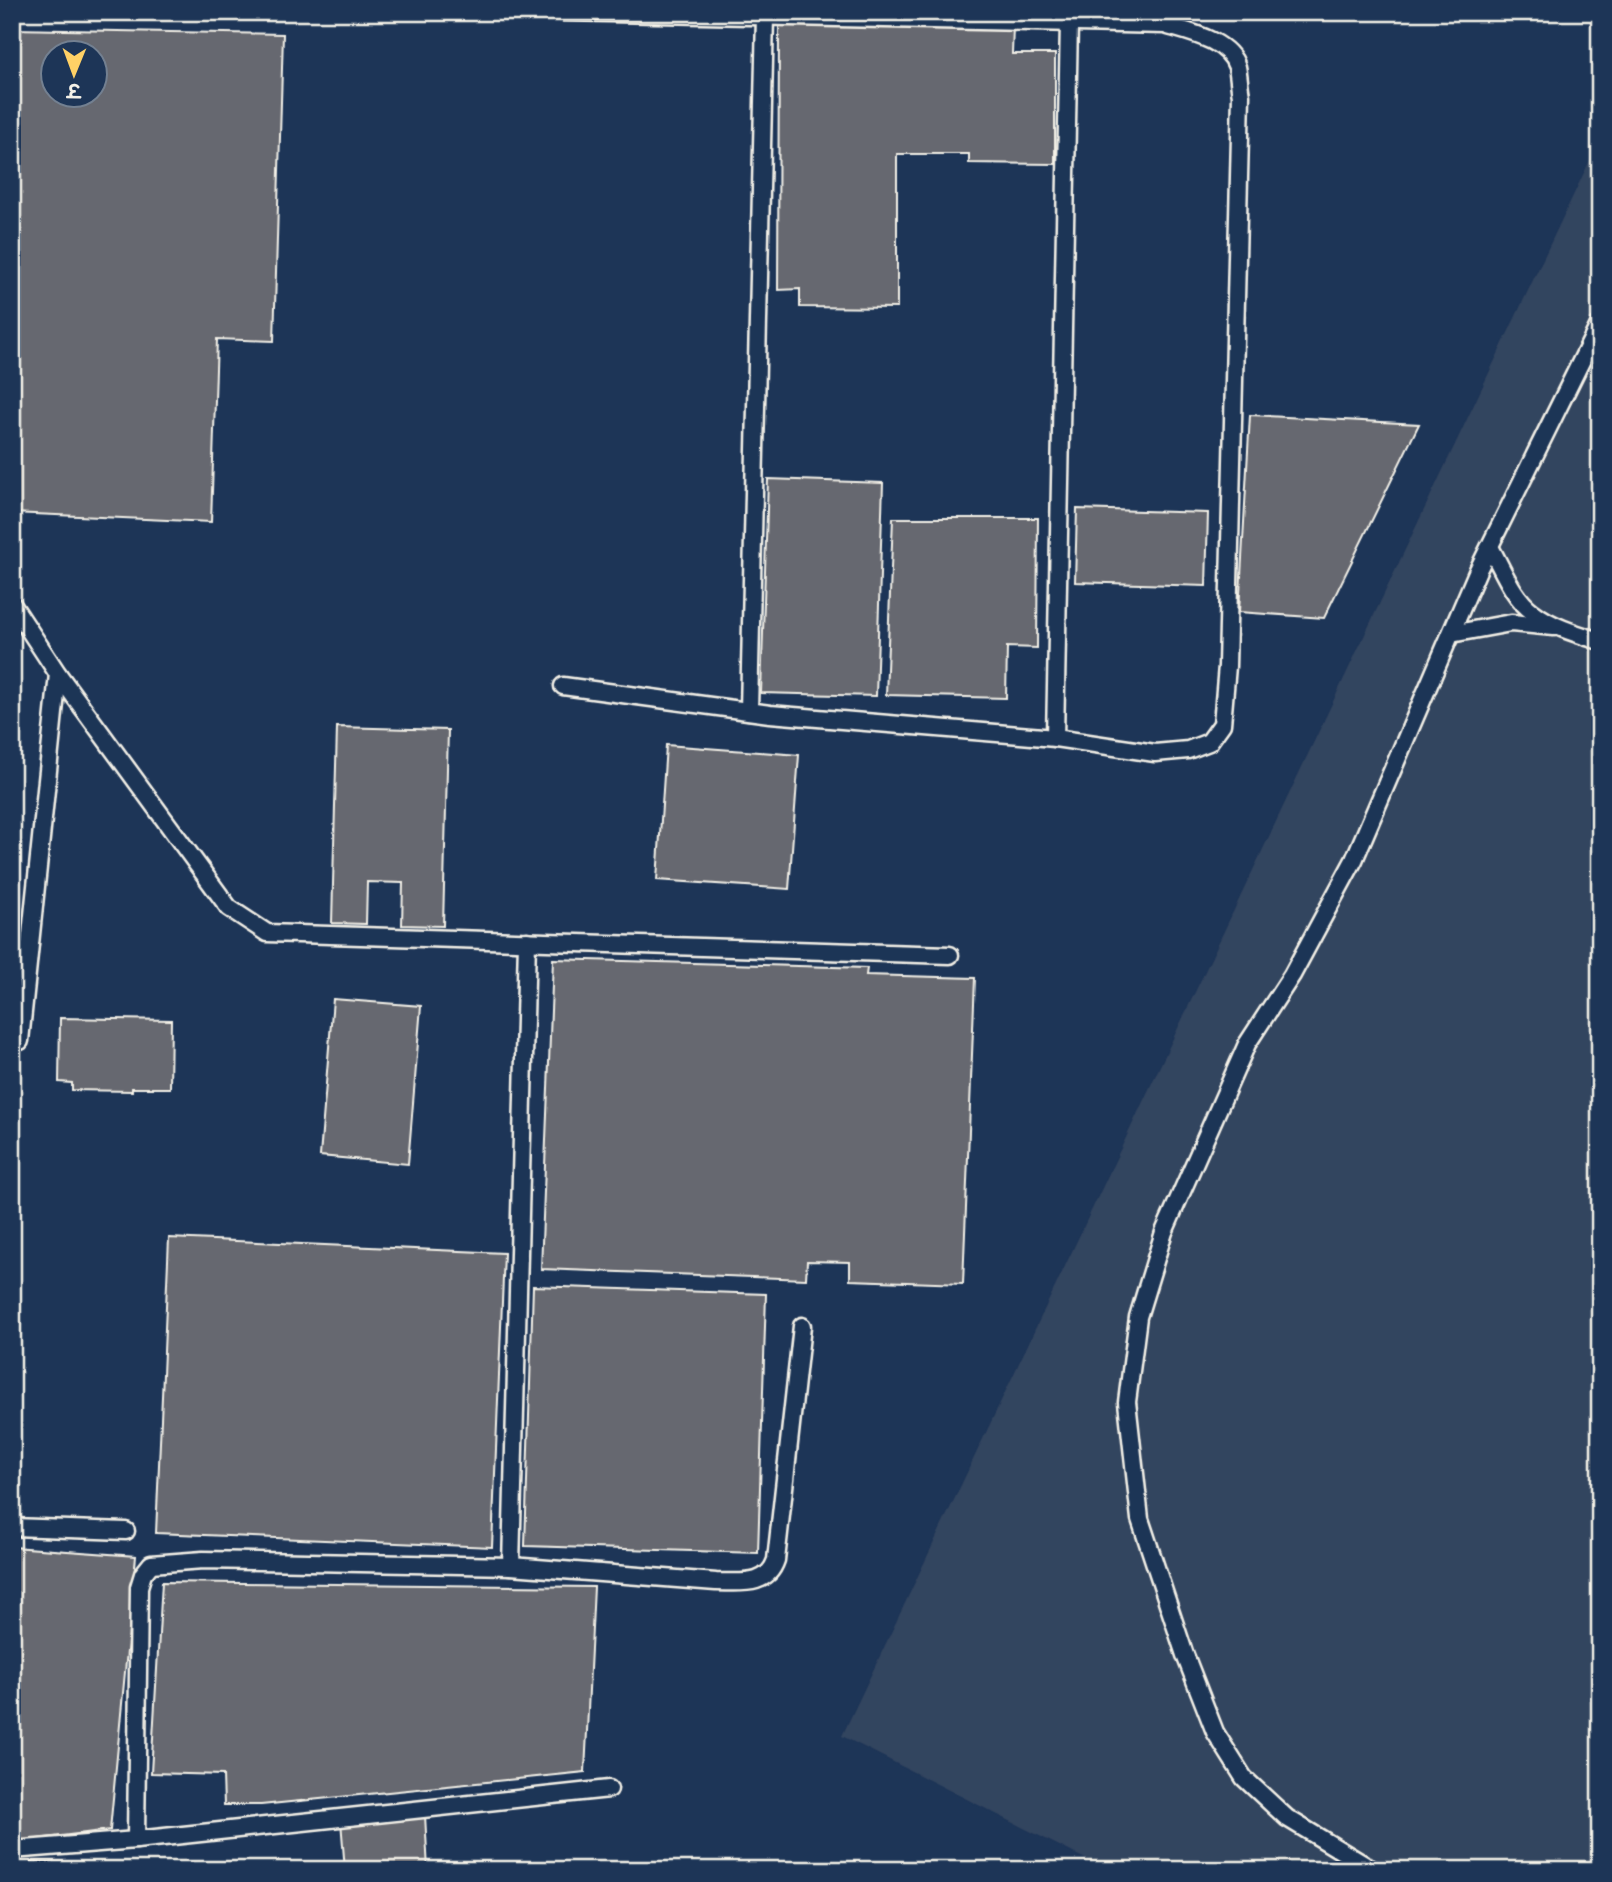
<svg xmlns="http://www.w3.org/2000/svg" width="1612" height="1882" viewBox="0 0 1612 1882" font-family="Delius,'Playpen Sans Deva',sans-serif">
<rect width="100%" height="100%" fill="#1d3557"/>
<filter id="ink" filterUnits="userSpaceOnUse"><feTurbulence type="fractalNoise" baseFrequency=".0143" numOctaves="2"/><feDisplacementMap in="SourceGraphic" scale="14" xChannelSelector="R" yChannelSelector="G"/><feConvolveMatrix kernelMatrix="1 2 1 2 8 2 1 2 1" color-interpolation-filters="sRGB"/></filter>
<g filter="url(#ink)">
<!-- built -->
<polygon fill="#33445e" points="1600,139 1600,1870 1107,1870 842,1736"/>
<!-- building -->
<g fill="#666870" stroke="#f4f1e8" stroke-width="2" fill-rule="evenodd">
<polygon points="779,26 1013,26 1012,54 1055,54 1055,164 969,163 969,154 897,154 897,308 800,307 800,289 778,290"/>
<path d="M12,29l271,5 -9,307 -57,-2 -6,183 -199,-9zM52,52h42v42h-42z"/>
<polygon points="1250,415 1419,424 1324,618 1239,612"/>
<polygon points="768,479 883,483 876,696 761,693"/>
<polygon points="1077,509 1208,513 1206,586 1075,582"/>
<polygon points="893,518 1038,518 1037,648 1007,647 1006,698 886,695"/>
<polygon points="337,727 448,730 443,926 402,925 403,883 367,882 366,924 332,923"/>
<polygon points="666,745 799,755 789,889 657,880"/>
<polygon points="553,959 867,968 866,975 975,978 963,1284 850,1280 850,1262 807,1261 806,1279 541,1269"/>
<polygon points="333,999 421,1006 408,1164 320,1156"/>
<polygon points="60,1018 171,1020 170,1088 132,1088 132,1091 72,1090 72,1083 59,1082"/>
<polygon points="169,1238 504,1253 492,1547 156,1533"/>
<polygon points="533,1286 766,1294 758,1553 525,1546"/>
<polygon points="12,1547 136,1556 110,1830 12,1842"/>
<polygon points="162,1582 594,1587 585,1772 261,1805 224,1805 223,1775 151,1773"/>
<polygon points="425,1815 428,1870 345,1870 341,1821"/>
<polygon points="31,1862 80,1863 80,1870 31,1870"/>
</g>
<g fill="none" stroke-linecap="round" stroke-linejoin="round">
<!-- service casing -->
<g stroke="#f4f1e8" stroke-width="21">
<g id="service">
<path d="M563,12l602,13c23,7 64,15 72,42 2,9 2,19 4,28l-14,571 -5,58 -13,18 -21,8 -33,3 -100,-15 -285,-24 -207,-28"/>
<path d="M1490,547c12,21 23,51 43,65 19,15 44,22 67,29"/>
<polyline points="12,604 58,674 229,908 267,933 950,955"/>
<polyline points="1451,634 1511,623 1554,627"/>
<polyline points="749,711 765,16"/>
<polyline points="1055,738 1069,22"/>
<polyline points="20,1041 58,674"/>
<polyline points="12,1527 126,1531"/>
<polyline points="511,1566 527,941"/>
<path d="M136,1840l3,-253 4,-13 8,-10 52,-4 308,6 205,16c25,0 51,5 60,-22l26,-234"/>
<polyline points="12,1850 136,1840 609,1789"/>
<polyline points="1373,1870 1287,1818 1244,1778 1215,1732 1185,1655 1140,1519 1127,1402 1138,1317 1164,1232 1247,1044 1292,975 1354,860 1478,570 1600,323"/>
</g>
</g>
<!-- service -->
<use href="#service" stroke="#1d3557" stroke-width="16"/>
</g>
</g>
<!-- margin -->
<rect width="1612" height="1882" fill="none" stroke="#1d3557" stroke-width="42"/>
<rect x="21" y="21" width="1570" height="1840" fill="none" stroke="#f4f1e8" stroke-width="2.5" filter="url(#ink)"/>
<!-- north arrow -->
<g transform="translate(74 74) rotate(181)"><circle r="33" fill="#1d3557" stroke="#738091" stroke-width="2"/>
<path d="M0-5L12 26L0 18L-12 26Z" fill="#ffd166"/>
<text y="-10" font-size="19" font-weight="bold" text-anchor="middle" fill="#f4f1e8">उ</text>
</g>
</svg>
